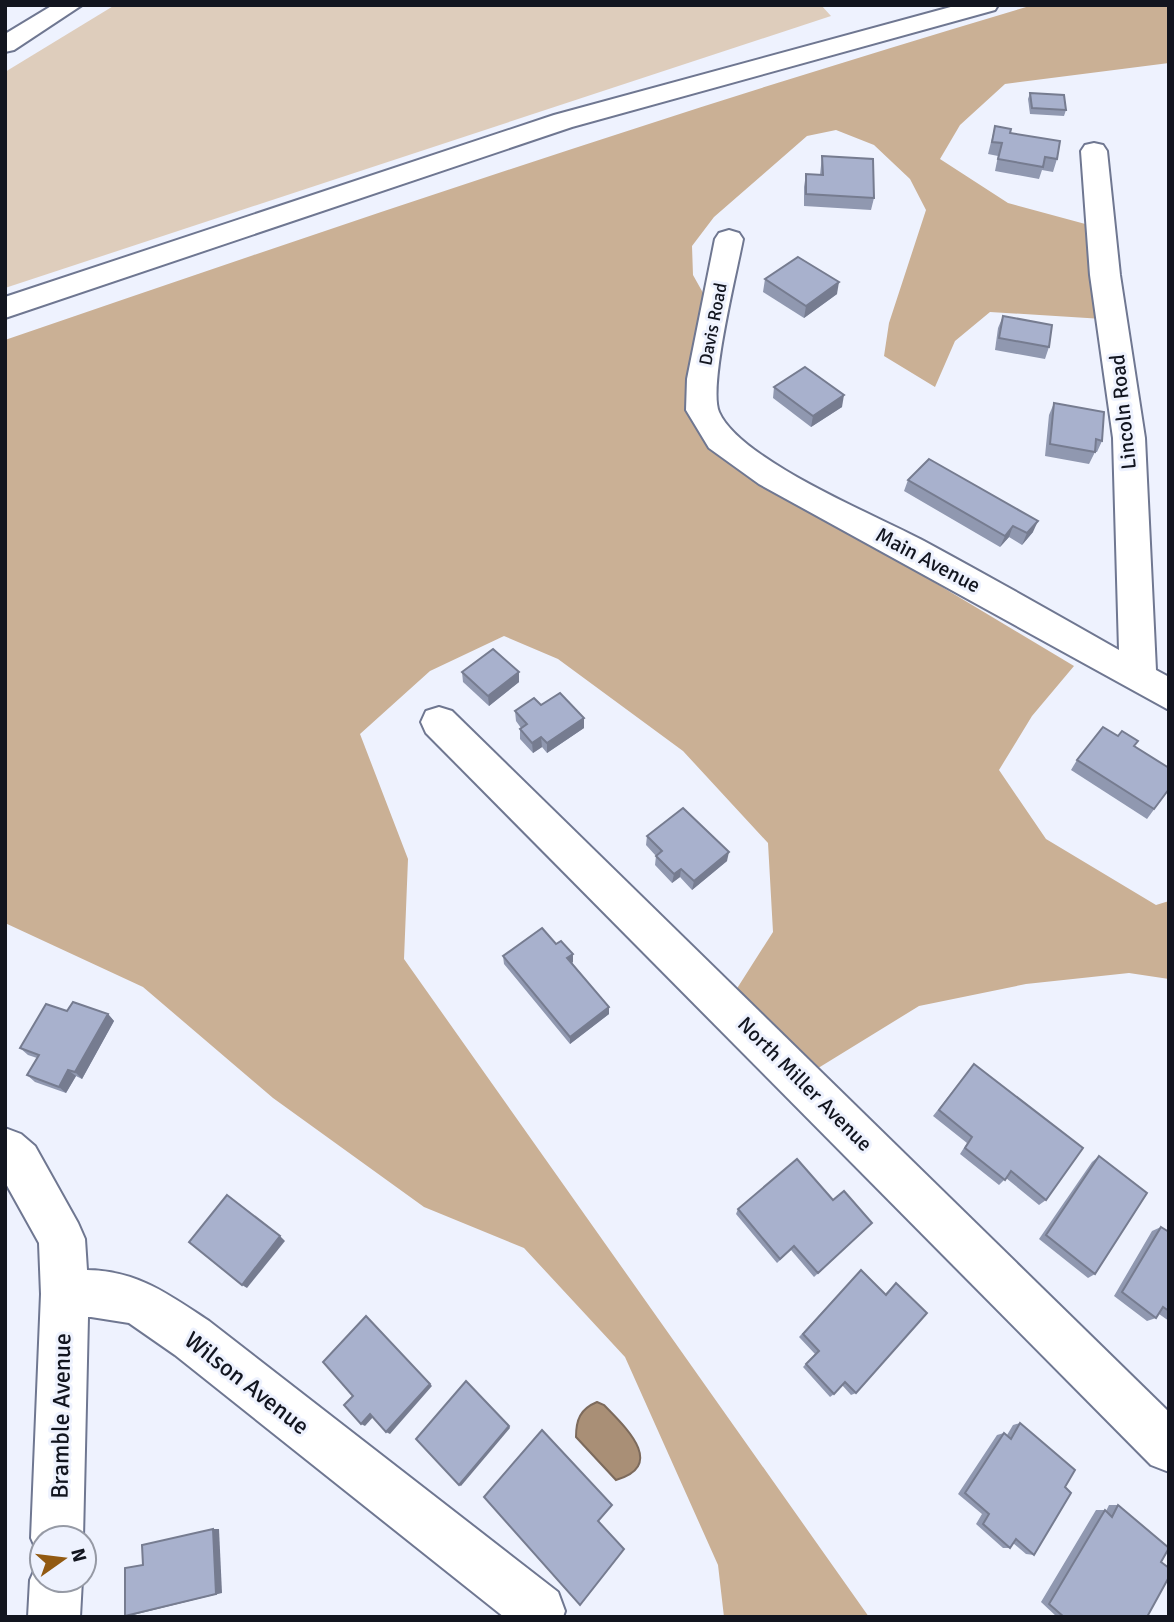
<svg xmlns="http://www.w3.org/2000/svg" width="1174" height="1622" viewBox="0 0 1174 1622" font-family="Signika,sans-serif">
<rect width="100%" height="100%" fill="#eef2fe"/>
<!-- green -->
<polygon fill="#decdbc" points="115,5 821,5 831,16 5,288 5,72"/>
<!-- forest -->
<path fill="#cab095" d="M1033,5h136v58l-164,21 -45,41 -20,34 68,44 81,22 14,94 -113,-7 -35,29 -20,46 -51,-31 5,-33 37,-113 -16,-31 -36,-34 -38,-15 -29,6 -93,81 -22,29 1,29 14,25 -20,91 45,70 342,205 -42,50 -33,54 47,69 110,66 13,-4v78l-40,-6 -103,11 -107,22 -104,64 -79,-80 37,-58 -5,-89 -85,-92 -125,-92 -54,-23 -74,35 -70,63 48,125 -4,100 465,658h-145l-6,-52 -93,-208 -101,-109 -100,-41 -151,-109 -130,-111 -138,-64v-583c341,-117 682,-233 1028,-335z"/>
<!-- water -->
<path fill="#a98f76" stroke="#7c6a5c" stroke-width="2" d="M597,1402l7,3c19,20 64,60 12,75l-40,-43c0,-17 4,-28 21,-35z"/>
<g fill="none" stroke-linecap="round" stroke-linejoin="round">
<!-- minor casing -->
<g stroke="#6f7791" stroke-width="4">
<g id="minor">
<path d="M1094,143l9,2 4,6 13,124 25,163 11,232 13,7v33l-410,-226 -50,-36 -23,-38 1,-31 28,-140 4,-6 10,-3 10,3 4,6c-6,32 -35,148 -24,173 21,48 156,103 205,129 65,35 130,72 195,109l-6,-212 -23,-163 -9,-124 4,-6z"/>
<polygon points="439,707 452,711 1169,1412 1169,1472 1151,1465 426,733 421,722 426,711"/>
<path d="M5,1128l16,6 14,12 43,77 7,16 2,31c51,1 81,24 122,51l349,271 7,19 -2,6h-59l-329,-262 -46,-32 -38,-6h-3l-5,221h-41v19l-3,-1 -8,-18 10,-244 -2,-51 -34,-61z"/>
<polygon points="42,1560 42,1580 82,1580 80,1617 28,1617 30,1580 38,1562"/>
</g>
</g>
<!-- highway casing -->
<g stroke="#6f7791" stroke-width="4">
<g id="highway">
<polygon points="53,5 82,5 14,50 5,52 5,34"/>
<polygon points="958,5 998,5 995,10 572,127 5,318 5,297 554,115"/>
</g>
</g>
<!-- minor -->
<use href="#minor" fill="#fff" fill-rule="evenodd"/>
<!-- highway -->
<use href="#highway" fill="#fff" fill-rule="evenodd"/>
</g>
<!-- wall -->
<g fill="#9098b0">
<polygon points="1030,93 1066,110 1064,116 1030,114 1028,99"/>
<polygon points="995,126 1010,133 1057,159 1053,172 1042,170 1039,179 995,171 998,156 988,154"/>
<polygon points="822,156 874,198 871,210 804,206 804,187 806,174 820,175"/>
<polygon points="765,279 837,294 804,318 763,292"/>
<polygon points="1003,316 1049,347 1045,359 995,350 998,328"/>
<polygon points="774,387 842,407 811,427 773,398"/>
<polygon points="1054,403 1102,441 1097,452 1095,452 1089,464 1045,456 1049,415"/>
<polygon points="908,480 1033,532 1022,545 1009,537 1000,547 904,491"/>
<polygon points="462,672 519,682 489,706 463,682"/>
<polygon points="541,705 584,718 584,728 547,753 542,747 533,753 520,739 520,729 521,728 516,721 515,711"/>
<polygon points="1134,746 1169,789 1147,819 1071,770 1077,760"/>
<polygon points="647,836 727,861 692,890 680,877 672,883 655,865 656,856 646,845"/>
<polygon points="556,944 573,954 573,962 572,963 609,1007 609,1014 570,1044 504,964 503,956"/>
<polygon points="67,1011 108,1014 114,1021 82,1079 76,1076 66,1093 35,1082 27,1075 37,1058 28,1055 20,1048"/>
<polygon points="974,1064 1046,1200 1039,1205 1006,1178 999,1185 960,1154 967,1143 933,1116"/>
<polygon points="1099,1156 1095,1274 1088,1278 1039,1239 1092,1162"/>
<polygon points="833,1200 872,1223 814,1277 791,1250 777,1263 736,1214 738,1209"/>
<polygon points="1161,1227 1169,1232 1169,1321 1159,1314 1156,1318 1147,1321 1114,1296 1152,1231"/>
<polygon points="861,1270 885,1294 896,1283 856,1393 851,1395 842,1385 834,1394 830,1397 803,1367 815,1354 799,1337"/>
<polygon points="1020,1423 1065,1487 1034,1555 1026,1554 1013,1543 1010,1548 1003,1548 976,1524 982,1514 958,1494 997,1435 1004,1433 1007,1435 1013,1425"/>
<polygon points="1109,1505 1118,1505 1161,1562 1147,1617 1057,1617 1041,1602 1096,1510 1105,1510 1106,1511"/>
</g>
<!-- shaded-wall -->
<g fill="#767c90">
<polygon points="839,282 837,294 804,318 806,306"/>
<polygon points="844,395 842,407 811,427 813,416"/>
<polygon points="1038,521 1033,532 1022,545 1027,533"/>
<polygon points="1013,526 1009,537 1000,547 1005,536"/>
<polygon points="519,672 519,682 489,706 488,696"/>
<polygon points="584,718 584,728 547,753 547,743"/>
<polygon points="541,737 542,747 533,753 532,743"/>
<polygon points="729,852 727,861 692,890 694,881"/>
<polygon points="681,869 680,877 672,883 674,874"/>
<polygon points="573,954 573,962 567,966 567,958"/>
<polygon points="609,1007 609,1014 570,1044 570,1037"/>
<polygon points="108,1014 114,1021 82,1079 75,1072"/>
<polygon points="68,1070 76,1076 66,1093 59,1087"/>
<polygon points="280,1236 285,1241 247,1288 242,1285"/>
<polygon points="366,1316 432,1386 390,1434 386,1432"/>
<polygon points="370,1414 374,1416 365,1426 361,1424"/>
<polygon points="509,1426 510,1428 461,1486 459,1485"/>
<polygon points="213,1529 219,1529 222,1593 133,1615"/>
</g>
<!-- building -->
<g fill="#a8b1cd" stroke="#767c90" stroke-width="2">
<polygon points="1030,93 1064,95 1066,110 1032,108"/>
<polygon points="995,126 1011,129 1010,133 1060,141 1057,159 1045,157 1043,167 998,159 1002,143 992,142"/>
<polygon points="822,156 873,159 874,198 806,194 806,174 823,175"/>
<polygon points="798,257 839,282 806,306 765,279"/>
<polygon points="1003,316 1052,325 1049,347 999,338"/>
<polygon points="805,367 844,395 813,416 774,387"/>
<polygon points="1054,403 1104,412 1102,441 1096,439 1095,452 1050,444"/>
<polygon points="929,459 1038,521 1027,533 1013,526 1005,536 908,480"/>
<polygon points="493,649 519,672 488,696 462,672"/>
<polygon points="560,693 584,718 547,743 541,737 532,743 520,729 527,724 515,711 534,698 541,705"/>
<polygon points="1103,727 1118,736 1122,731 1138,741 1134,746 1169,768 1169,789 1154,809 1077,760"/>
<polygon points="683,808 729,852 694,881 681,869 674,874 656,856 662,851 647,836"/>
<polygon points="542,928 556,944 561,941 573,954 567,958 609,1007 570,1037 503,956"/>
<polygon points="73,1002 108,1014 75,1072 68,1070 59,1087 27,1075 39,1055 20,1048 46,1004 67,1011"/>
<polygon points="974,1064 1083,1148 1046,1200 1011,1171 1005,1180 965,1148 972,1137 939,1110"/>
<polygon points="1099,1156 1147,1193 1095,1274 1046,1235"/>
<polygon points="797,1159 833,1200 844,1191 872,1223 818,1273 794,1246 780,1259 738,1209"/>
<polygon points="227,1195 280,1236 242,1285 189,1242"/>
<polygon points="1161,1227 1169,1232 1169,1311 1163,1307 1156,1318 1122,1292"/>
<polygon points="861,1270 886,1295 896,1283 927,1313 856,1393 845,1382 834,1394 806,1364 819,1351 803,1334"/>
<polygon points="366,1316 430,1384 386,1432 370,1414 361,1424 344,1405 353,1396 323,1362"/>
<polygon points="466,1381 509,1426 459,1485 416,1439"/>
<polygon points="1020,1423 1075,1470 1065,1487 1071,1493 1034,1555 1016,1539 1010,1548 983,1524 989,1514 965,1493 1004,1433 1011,1439"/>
<polygon points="542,1430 612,1505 598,1521 624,1549 580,1605 484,1497"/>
<polygon points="1118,1505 1169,1548 1161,1562 1169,1568 1169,1577 1147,1617 1064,1617 1049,1604 1105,1510 1112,1517"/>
<polygon points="213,1529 216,1594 125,1616 125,1568 143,1565 142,1545"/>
</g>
<g text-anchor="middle" stroke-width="6" stroke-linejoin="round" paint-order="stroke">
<!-- far-street labels -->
<g font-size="18" fill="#12151f" stroke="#eef2fe">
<text transform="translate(713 324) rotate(-79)" y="6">Davis Road</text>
</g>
<!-- street labels -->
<g font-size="21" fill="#12151f" stroke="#eef2fe">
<text transform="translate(1123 412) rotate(-96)" y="7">Lincoln Road</text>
<text transform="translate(928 560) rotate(28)" y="7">Main Avenue</text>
<text transform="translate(805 1084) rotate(45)" y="7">North Miller Avenue</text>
</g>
<!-- near-street labels -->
<g font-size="24" fill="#12151f" stroke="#eef2fe">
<text transform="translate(247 1383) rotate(38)" y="8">Wilson Avenue</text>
<text transform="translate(61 1416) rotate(-89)" y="8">Bramble Avenue</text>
</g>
</g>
<!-- border -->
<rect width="1174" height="1622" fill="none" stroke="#12151f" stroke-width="14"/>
<!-- north arrow -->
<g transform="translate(63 1559) rotate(76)"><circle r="33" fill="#eef2fe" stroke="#969aa5" stroke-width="2"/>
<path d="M0-5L12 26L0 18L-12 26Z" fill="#925a12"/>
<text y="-10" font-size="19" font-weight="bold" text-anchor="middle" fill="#12151f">N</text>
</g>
</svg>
